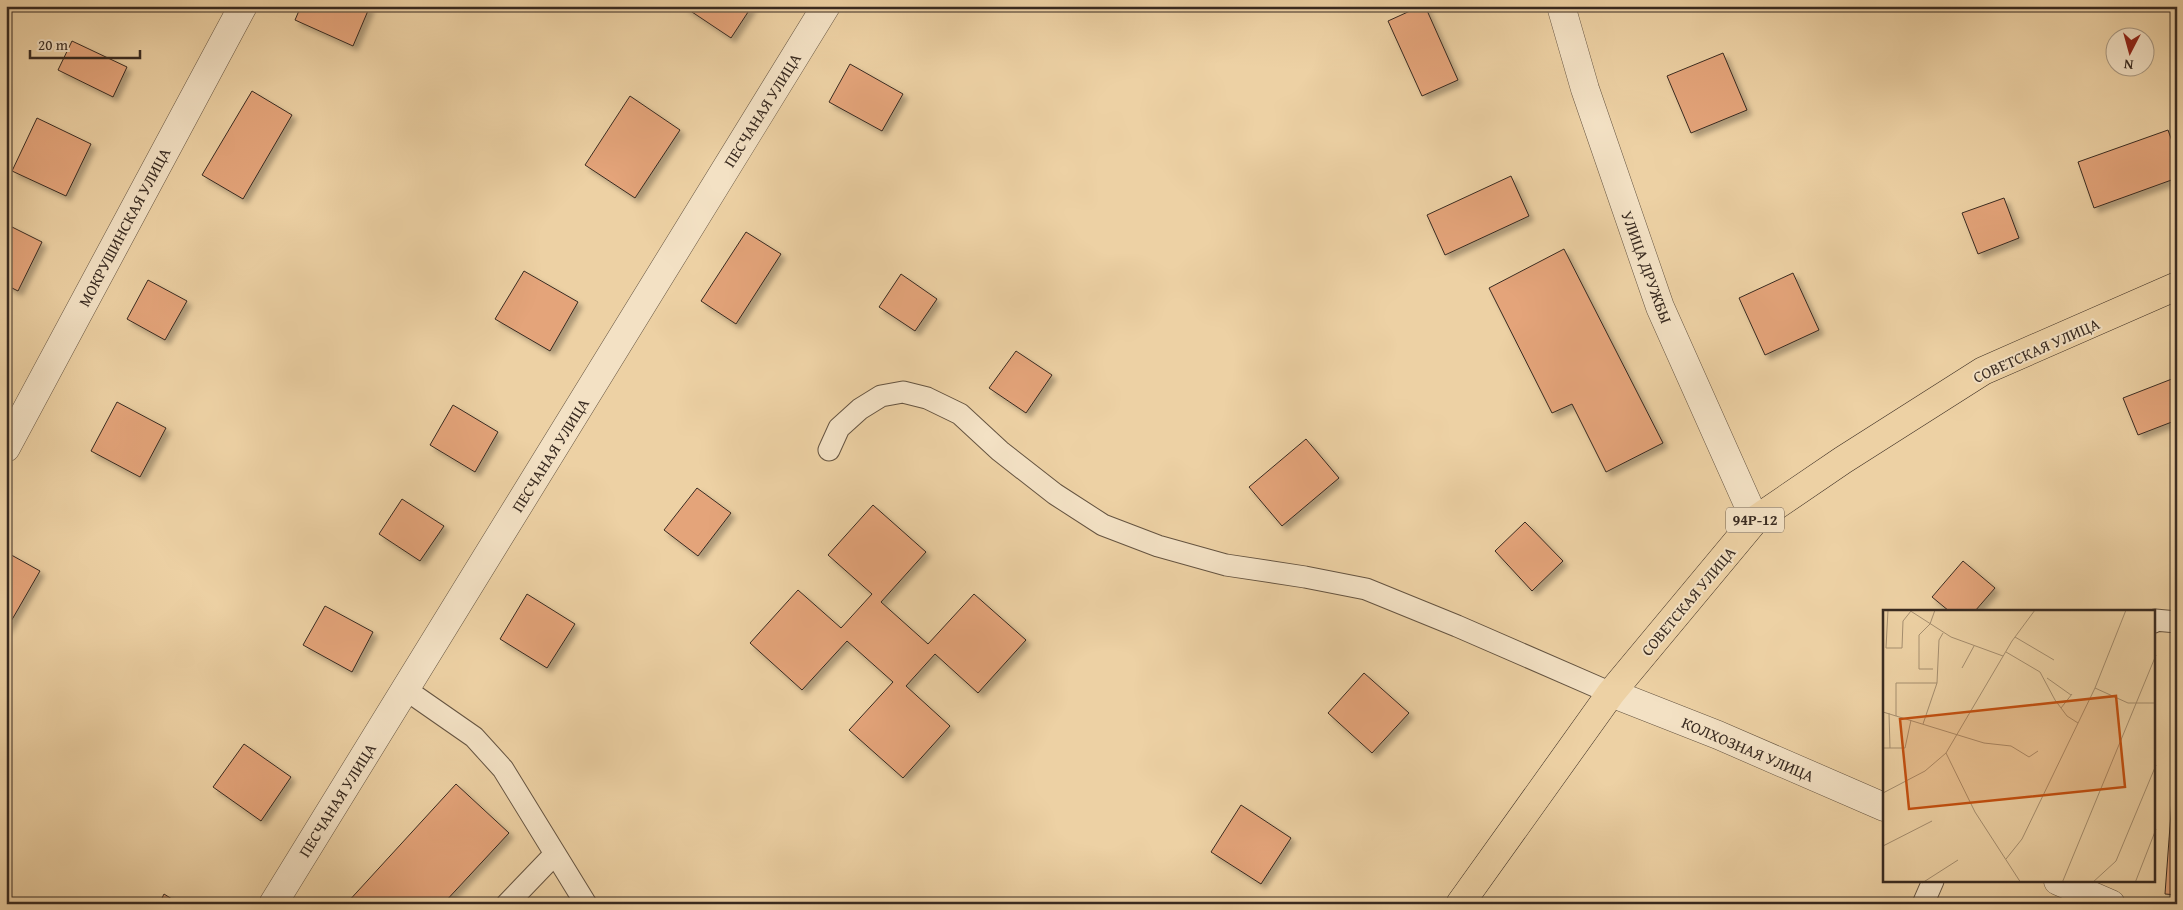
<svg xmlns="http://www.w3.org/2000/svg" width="2183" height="910" viewBox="0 0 2183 910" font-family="'Gentium Book Plus',serif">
<defs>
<filter id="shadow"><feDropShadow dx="4.5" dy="4.5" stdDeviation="2.5" flood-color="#0004"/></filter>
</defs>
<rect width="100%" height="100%" fill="#edd1a4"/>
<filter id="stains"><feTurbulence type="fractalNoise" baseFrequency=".004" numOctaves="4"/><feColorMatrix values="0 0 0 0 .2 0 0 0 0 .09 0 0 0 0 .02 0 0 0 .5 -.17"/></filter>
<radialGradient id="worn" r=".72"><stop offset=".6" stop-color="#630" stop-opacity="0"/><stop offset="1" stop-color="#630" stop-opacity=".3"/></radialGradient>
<!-- building -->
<g fill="#e4a47a" stroke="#382a20" filter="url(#shadow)">
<polygon points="301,6 370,6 353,46 295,20"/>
<polygon points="683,6 752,6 731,38"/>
<polygon points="1421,6 1425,6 1458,80 1422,96 1388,21"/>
<polygon points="72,41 127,67 113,97 58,70"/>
<polygon points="1723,53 1747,110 1691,133 1667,76"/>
<polygon points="850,64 903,94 882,131 829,102"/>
<polygon points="252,91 292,115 243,199 202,175"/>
<polygon points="630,96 680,130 635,198 585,165"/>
<polygon points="37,118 91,144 66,196 12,171"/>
<polygon points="2168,130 2177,155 2177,178 2094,208 2078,162"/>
<polygon points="1511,176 1529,216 1445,255 1427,215"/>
<polygon points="2004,198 2019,238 1978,254 1962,213"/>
<polygon points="6,224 42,242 18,291 6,285"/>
<polygon points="746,232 781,254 736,324 701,301"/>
<polygon points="1564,249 1663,443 1606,472 1572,404 1552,413 1489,288"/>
<polygon points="524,271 578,302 550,351 495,319"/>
<polygon points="1793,273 1819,330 1765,355 1739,298"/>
<polygon points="901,274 937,299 915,331 879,307"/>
<polygon points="148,280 187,301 165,340 127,319"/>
<polygon points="1016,351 1052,375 1026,413 989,388"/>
<polygon points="2177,377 2177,420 2138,435 2123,398"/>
<polygon points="117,402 166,428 140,477 91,451"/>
<polygon points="453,405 498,432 475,472 430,445"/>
<polygon points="1306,439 1339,478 1282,526 1249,487"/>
<polygon points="697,488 731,513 698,556 664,530"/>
<polygon points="402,499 444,526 420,561 379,534"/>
<polygon points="873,505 926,552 881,602 928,644 974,594 1026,640 978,693 935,654 906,686 950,726 903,778 849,730 893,682 847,641 802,690 750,643 798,590 841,628 872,594 828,555"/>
<polygon points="1525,522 1563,561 1532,591 1495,551"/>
<polygon points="6,552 40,571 6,630"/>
<polygon points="1963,561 1995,588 1975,611 1949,611 1932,597"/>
<polygon points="527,594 575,624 547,668 500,639"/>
<polygon points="325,606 373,632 352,672 303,645"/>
<polygon points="1364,673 1409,713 1372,753 1328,713"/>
<polygon points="2177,731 2177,895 2165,894"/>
<polygon points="244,744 291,777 261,821 213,787"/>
<polygon points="456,784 509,833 443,904 346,904"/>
<polygon points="1241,805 1291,838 1261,884 1211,852"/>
<polygon points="164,894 180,904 159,904"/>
</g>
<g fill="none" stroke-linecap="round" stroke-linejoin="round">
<!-- lane casing -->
<g stroke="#655441" stroke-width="23">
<g id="lane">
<polyline points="829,450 839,428 860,409 881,396 903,392 927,398 960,414 1000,451 1055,494 1103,525 1158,546 1226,565 1305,577 1366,589 1457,626 1611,693"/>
<polyline points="2154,622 2155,620 2177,622"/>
<polyline points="405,689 474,737 503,769 586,904"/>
<polyline points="507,904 554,855"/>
<polyline points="1923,904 1933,881"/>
</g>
</g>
<!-- street casing -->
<g stroke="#655441" stroke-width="29">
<g id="street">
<polyline points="1561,6 1585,89 1660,307 1755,520"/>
<polyline points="6,448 243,6"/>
<polyline points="1611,693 1718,735 1884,807"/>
<polyline points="2058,881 2111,904"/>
<polyline points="273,904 826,6"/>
</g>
</g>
<!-- primary casing -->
<g stroke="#382a20" stroke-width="29">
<polyline id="primary" points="1460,904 1611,693 1755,520 1843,460 1983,371 2177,286"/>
</g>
<!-- lane -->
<use href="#lane" stroke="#f3e1c4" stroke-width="21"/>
<!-- street -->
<use href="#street" stroke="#f3e1c4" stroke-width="28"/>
<!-- primary -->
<use href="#primary" stroke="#edd1a4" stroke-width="28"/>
</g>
<g text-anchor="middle" stroke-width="4" stroke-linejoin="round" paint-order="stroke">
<!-- shield labels -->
<rect fill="#f3e1c4" stroke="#706151" stroke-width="1" x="1726" y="507.5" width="58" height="25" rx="4"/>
<g font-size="15" font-weight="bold" fill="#382a20">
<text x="1755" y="525">94Р-12</text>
</g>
<!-- street labels -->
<g font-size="16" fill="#382a20" stroke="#f3e1c4">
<text transform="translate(762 110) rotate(-58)" y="6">ПЕСЧАНАЯ УЛИЦА</text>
<text transform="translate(124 227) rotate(-62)" y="6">МОКРУШИНСКАЯ УЛИЦА</text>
<text transform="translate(1647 267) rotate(70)" y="6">УЛИЦА ДРУЖБЫ</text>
<text transform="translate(2036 350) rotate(-24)" y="6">СОВЕТСКАЯ УЛИЦА</text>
<text transform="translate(550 455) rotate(-58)" y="6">ПЕСЧАНАЯ УЛИЦА</text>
<text transform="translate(1688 601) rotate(-50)" y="6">СОВЕТСКАЯ УЛИЦА</text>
<text transform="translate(1748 749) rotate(23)" y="6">КОЛХОЗНАЯ УЛИЦА</text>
<text transform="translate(337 800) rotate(-58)" y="6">ПЕСЧАНАЯ УЛИЦА</text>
</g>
</g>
<!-- overview -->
<g transform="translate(1883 610)">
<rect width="272" height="272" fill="#edd1a4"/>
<path fill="none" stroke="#a58e6f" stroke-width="1" d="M5,0l-2,38h16l1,-27 8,-10M26,0l42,27 52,19M132,27l39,23M123,42l34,20 15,28 12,16 11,7M79,58l12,-22M50,59h-14v-34l11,-11 5,-14M164,68l24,17M212,78l33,15h28M178,98l11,-14M0,102l101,31 27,3 18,11 9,-6M6,103l1,35M13,106v-33h41M40,114l14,-41 2,-43 4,-7M0,138h22l6,-28M63,143l29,59 46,71M0,183l42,-22 21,-18 66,-112 23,-31M0,236l49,-25M123,249l16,-20 73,-151 31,-78M39,273l36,-23M179,273l94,-228M209,273l24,-22 40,-96M252,273l21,-54"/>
<path fill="#c55010" fill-opacity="0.15" stroke="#c55010" stroke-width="2.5" d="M233,86l9,91 -216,22 -9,-90z"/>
<rect width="272" height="272" fill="none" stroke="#382a20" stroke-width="2.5"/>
</g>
<!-- margin -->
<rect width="2183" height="910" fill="none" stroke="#edd1a4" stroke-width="25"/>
<rect x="8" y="8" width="2168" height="895" fill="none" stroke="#382a20" stroke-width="2.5"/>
<rect x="12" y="12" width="2158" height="885" fill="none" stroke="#382a20"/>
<!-- north arrow -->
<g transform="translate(2130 52) rotate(186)"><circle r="24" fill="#f3e1c4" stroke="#a89882"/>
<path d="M0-4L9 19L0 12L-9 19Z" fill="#8f2418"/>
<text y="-8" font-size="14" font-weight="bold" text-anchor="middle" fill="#382a20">N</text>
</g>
<!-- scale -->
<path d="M30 50v8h110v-8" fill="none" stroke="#382a20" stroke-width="2.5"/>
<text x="38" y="50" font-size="15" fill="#382a20" stroke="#f3e1c4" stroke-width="4" paint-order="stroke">20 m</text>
<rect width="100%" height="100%" filter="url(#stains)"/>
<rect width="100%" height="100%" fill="url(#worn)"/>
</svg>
